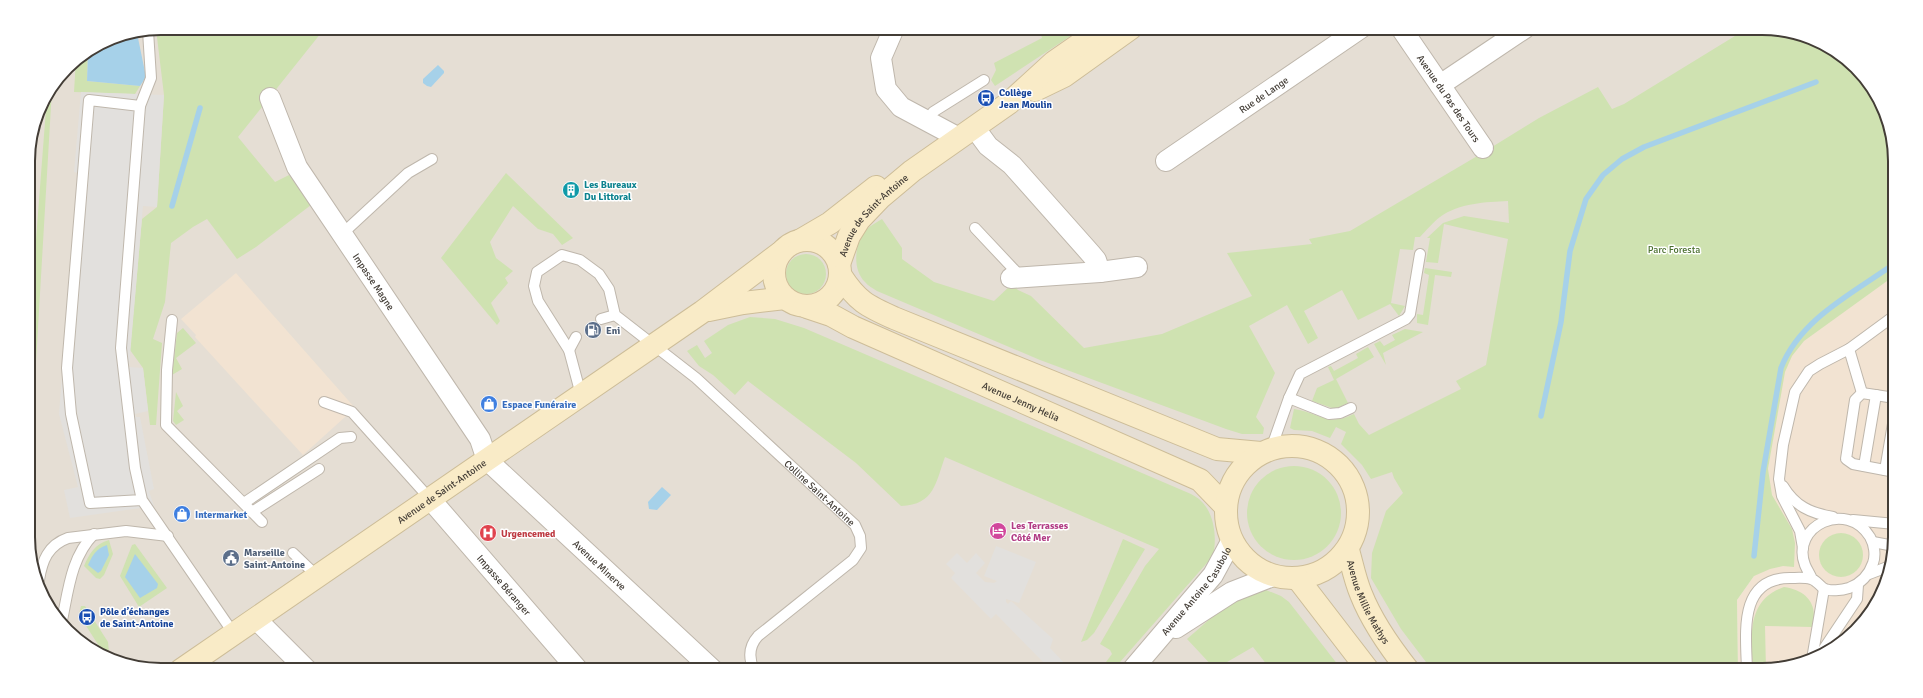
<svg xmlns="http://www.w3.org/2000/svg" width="1923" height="698" viewBox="0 0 1923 698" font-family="Signika,sans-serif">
<rect width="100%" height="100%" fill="#f1ede5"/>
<!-- residential -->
<polygon fill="#e5ded4" points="161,28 1762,28 1805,35 1611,670 161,670 118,663 61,625 31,563 28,152 42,102 73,61 110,38"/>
<!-- commercial -->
<g fill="#f2e3d2">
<polygon points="1894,264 1895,537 1888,580 1868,618 1843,643 1805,663 1771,670 1738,670 1737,600 1754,576 1754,556 1787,352"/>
<polygon points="236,273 355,408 303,455 195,337 196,335 181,319"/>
</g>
<!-- green -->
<g fill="#cfe2b1">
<polygon points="161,28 325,28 238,137 275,182 289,175 311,205 256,247 237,259 207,219 193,227 171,243 165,302 153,339 162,343 156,425 150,425 143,368 130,350 142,219 157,207 164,95 156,29"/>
<polygon points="1039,28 1078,28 1078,31 995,86 991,80 996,70 994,63 1042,38"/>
<path d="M1748,28h14l43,7 57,38 19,29 13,41v133l-90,65 -12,15 -7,16 -17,97 4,26 20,34 3,14 -1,24 -11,-1 -13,3 -16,7 -17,24 1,70h-306l-31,-41 -30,-51 1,-25 14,-42 17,-18 -9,-15 -2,-6 -21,7 -9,-14 -21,-21 5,-12 -10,-5 -6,11 -18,-7 -18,-1 -4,-2 4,-19c26,4 33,18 60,5l5,10 10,11 92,-46 -5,-8 30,-16 22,-126 -64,-15 -6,39 -12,-1 4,-24h-3l16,-15 21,-7 45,7 -1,-22c-22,1 -49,2 -68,16 -7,5 -14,14 -20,20h-5l-2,13 -13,-1 -9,54 14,3 -6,10 -9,-12 -32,16 -16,-30 -38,21 14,27 -10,6 -21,-39 -38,21 26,47 -19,44 8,11 -1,6h-21l-16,-5 -186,-69 -163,-69c-4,-3 -9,-5 -12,-9 -14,-14 -10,-42 3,-54 4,-3 9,-6 14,-9l20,29v11l32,23 60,19 18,-17 6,6 13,6 53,52 78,-14 90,-38 -25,-43 85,-9 -3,-5 41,-8 129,-76 3,2 12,-7 -2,-3 47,-29 59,-31 14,22 12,-5z"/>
<polygon points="88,52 87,81 140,86 135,94 74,92 76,59"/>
<polygon points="52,89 31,447 34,449 34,467 30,467 29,331 47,96"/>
<polygon points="506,173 573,238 562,245 553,234 538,229 513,206 490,242 496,258 513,271 505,278 508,283 491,303 500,321 497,325 441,258"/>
<circle cx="806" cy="274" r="20"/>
<polygon points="1425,268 1452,272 1451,277 1435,275 1428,325 1417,323 1417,314 1423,315 1429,275 1424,273"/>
<path d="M750,317l25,2 29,9 387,166c3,2 8,4 10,7 14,13 16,38 12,55l-100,114h-13l12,-16 -2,-4 -10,-6 45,-78 14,-17 -214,-92c-9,24 -10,48 -44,49l-45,-43 -108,-82 -13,14 -22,-20 -14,-9 -12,-15 10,-6 8,13 7,-5 -8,-12 24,-16z"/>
<polygon points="183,328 196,343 176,358 182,369 172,375 177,333"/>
<polygon points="1405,329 1423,332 1383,353 1386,365 1374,344 1380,341 1384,346 1395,340 1392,335"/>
<polygon points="1368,347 1374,357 1336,379 1348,403 1335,409 1312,401 1317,388 1334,380 1328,367 1331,366 1334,371 1358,358 1356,354"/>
<polygon points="176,392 183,406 177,411 184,420 176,425 173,421"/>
<circle cx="1294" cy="513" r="47"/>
<circle cx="1841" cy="555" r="22"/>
<polygon points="1123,539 1145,549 1094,633 1087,640 1081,642"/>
<path d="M109,540l4,14 -9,21 -4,4 -4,-1 -12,-12c5,-12 11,-22 25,-26z"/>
<polygon points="135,544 167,588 139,607 120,576 132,545"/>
<path d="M1784,587c22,3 35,17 28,40l-47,-1 1,44h-13c-2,-33 -7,-70 31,-83z"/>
<path d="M1266,590l15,6 8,6 53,68h-71l-18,-23 -38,22 -28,-30c23,-19 48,-47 79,-49z"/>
<polygon points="81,606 85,606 108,642 109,652 101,649 79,615"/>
</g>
<!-- parking -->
<g fill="#e2e0dd">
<polygon points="81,92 164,95 157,207 143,206 129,367 143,368 148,411 135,414 136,417 140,417 154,489 149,491 154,506 70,518 64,490 78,487 59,414 78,173 74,172"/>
<polygon points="996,546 1036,562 1019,603 1006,599 1006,602 1008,604 1011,601 1053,639 1050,648 1071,670 1045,670 1048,667 996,614 991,619 951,578 955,573 946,564 957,553 967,563 976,553 985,563 976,573 985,582 994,583 997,581 984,576"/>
</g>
<!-- water -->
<g fill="#a6d1e9">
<polygon points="137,33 146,77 140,86 87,81 88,52 110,38"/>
<polygon points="438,65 444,71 444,73 431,87 427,86 423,83 423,79"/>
<polygon points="662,487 671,495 657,510 649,509 648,502"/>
<path d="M107,545l2,10 -8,16 -3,2 -10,-8c5,-11 8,-16 19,-20z"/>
<polygon points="135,554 158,584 157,588 140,598 125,577"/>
</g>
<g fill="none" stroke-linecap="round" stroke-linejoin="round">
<!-- stream -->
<g stroke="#a6d1e9" stroke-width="5.5">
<polyline points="172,206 200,108"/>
<polyline points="1541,416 1561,322 1570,251 1586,199 1603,175 1622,159 1644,147 1816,82"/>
<path d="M1754,556l9,-84 18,-104c19,-49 72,-75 113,-104"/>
</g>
<!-- lane casing -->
<g stroke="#bfb7ac" stroke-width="12">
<g id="lane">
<polyline points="140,106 151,78 148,31"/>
<polyline points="927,121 933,112 984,80"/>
<polyline points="975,228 1022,278"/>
<polyline points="342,234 408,173 432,159"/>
<polyline points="601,319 615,315"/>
<polyline points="172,320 167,370 166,425 262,522"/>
<polyline points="1849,349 1862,393"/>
<polyline points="569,350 576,337"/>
<path id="s1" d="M581,395l-12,-45 -31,-49 -4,-15 3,-14 25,-17 18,5 19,14 10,15 6,26 81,63 159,147 5,11 1,12 -8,12 -95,76c-9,10 -10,21 -4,34"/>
<polyline points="1289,398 1329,414 1340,413 1351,408"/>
<polyline points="1895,398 1862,393 1855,400 1846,459 1853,464 1895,472"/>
<polyline points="324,402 352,412 431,500"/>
<polyline points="1271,449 1289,398 1300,374 1406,319 1410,314 1420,254"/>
<polyline points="1864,466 1876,395"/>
<polyline points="1885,470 1895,412"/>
<path d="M1783,486c12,20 27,27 50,31"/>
<polyline points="142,500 90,503 71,414 67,368 89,100 140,106 121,348 135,468 142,500 234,634"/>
<polyline points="244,503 340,438 351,437"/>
<polyline points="252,512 319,469"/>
<polyline points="1853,520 1895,524"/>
<polyline points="1873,542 1894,546"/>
<polyline points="1803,548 1800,531 1782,496 1779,479 1783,445 1795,392 1809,371 1820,364 1849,349 1894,316"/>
<polyline points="293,553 318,577"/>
<polyline points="1869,574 1890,566"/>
<path d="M39,580c3,-19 9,-35 29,-42l58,-7 42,5"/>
<path d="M61,625c7,-31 9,-67 33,-91"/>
<polyline points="1819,656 1857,599 1858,585"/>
<polyline points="1812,659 1824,589"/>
<path d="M1747,670c-1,-37 -9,-92 43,-92 6,0 15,-1 21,1 5,1 8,6 12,9 6,4 20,2 26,0 13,-5 20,-13 24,-25 3,-8 1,-19 -3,-26 -23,-38 -80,-11 -65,28 2,5 5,9 7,14"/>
</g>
</g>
<!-- street casing -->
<g stroke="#bfb7ac" stroke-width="22">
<g id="street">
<polyline points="894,28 881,58 886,89 901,107 959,138"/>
<path id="s2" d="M1401,28l82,120"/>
<polyline points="1440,85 1525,28"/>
<path id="s3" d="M270,98l27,69 183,272 7,21 226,210"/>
<polyline points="974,127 988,146 1012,165 1091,254 1096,260 1100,272 1011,278"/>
<path id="s4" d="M1166,161l195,-133"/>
<polyline points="1100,272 1137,267"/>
<path id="s5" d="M431,500l147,170"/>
<polyline points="256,619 307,670"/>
<polyline points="1176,628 1232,592 1273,576"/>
<path id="s6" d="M1132,670l81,-95 19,-35"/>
</g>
</g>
<!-- secondary casing -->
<g stroke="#cdbd98" stroke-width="24">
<g id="secondary">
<polyline points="1035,90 1064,76 1131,28"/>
<circle cx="807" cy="273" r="33"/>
<polyline points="801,240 830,223 876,187"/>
<path id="s7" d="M839,264l10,-28 10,-16 22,-23 31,-26 97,-68 45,-41 49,-34"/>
<path d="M841,276c16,25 26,30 53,42l323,131 44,4"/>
<path id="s8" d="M807,307l24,8 22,12 347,153 26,27"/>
<polyline points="709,310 743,303 785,298"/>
<circle cx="1292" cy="512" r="66"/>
<path id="s9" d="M1348,550c4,14 7,30 13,44 11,28 28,52 47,76"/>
<polyline points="1298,579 1368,670"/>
<path id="s10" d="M181,670l521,-358 78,-59"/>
</g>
</g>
<!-- lane -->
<use href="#lane" stroke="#fff" stroke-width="10"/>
<!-- street -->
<use href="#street" stroke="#fff" stroke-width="20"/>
<!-- secondary -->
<use href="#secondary" stroke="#f9ebc7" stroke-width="22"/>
<!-- rail -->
<polyline stroke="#949494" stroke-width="3" stroke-dasharray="5 5" stroke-linecap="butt" points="29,214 35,128"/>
</g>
<!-- icons -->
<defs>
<g id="bus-disc" transform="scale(0.9)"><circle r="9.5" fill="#1a4fb4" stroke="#fff"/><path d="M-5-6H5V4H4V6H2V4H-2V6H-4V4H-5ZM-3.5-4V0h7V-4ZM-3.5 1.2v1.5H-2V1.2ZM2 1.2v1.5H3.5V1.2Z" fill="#fff"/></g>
<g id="building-disc" transform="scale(0.9)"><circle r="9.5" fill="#0f9aa8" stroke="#fff"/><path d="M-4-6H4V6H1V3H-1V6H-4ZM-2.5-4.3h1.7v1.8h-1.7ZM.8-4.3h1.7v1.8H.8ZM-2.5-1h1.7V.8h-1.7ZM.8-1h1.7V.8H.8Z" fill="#fff"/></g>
<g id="fuel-disc" transform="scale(0.9)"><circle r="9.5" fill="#5c6f8a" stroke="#fff"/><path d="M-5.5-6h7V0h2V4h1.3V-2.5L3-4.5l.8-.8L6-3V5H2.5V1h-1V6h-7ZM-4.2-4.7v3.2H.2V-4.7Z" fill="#fff"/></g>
<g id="shop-disc" transform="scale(0.9)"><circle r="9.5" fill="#3f7fe0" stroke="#fff"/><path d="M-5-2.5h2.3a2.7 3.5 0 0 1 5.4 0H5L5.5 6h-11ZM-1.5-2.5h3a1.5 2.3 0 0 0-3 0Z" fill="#fff"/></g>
<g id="hotel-disc" transform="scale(0.9)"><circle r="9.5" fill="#d1479c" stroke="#fff"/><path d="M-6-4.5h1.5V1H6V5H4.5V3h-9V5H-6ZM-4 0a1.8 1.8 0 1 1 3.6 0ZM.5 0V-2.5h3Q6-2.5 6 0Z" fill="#fff"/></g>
<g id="hospital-disc" transform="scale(0.9)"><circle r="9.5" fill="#e0444e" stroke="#fff"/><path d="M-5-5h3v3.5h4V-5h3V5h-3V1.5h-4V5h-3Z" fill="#fff"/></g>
<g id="civic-disc" transform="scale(0.9)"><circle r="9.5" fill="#5c6f8a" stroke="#fff"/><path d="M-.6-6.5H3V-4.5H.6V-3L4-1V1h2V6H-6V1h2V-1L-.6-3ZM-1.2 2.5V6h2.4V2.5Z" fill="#fff"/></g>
</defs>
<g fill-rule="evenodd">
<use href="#bus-disc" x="986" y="98"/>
<use href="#building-disc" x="571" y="190"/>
<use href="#fuel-disc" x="593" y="330"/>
<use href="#shop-disc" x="489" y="404"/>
<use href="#shop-disc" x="182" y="514"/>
<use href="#hotel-disc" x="998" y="531"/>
<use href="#hospital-disc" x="488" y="533"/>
<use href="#civic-disc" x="231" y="558"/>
<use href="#bus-disc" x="87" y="617"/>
</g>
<g text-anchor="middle" stroke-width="3" stroke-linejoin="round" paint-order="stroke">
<!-- transit labels -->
<g font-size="10" font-weight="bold" fill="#164399" stroke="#fff" text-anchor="start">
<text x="999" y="96">Collège<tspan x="999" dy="12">Jean Moulin</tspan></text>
<text x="100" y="615">Pôle d’échanges<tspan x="100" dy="12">de Saint-Antoine</tspan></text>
</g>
<!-- street labels -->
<g font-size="10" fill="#433d36" stroke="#fff">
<text dy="4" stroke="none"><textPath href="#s4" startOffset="118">Rue de Lange</textPath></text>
<text dy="4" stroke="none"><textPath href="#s2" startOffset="85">Avenue du Pas des Tours</textPath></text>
<text dy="4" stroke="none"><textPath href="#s7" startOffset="61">Avenue de Saint-Antoine</textPath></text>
<text dy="4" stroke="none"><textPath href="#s3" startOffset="212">Impasse Magne</textPath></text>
<text dy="4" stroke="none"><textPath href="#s8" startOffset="234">Avenue Jenny Helia</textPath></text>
<text dy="4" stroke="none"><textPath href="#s10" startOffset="316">Avenue de Saint-Antoine</textPath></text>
<text dy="4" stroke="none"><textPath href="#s1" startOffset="523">Colline Saint-Antoine</textPath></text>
<text dy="4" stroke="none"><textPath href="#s3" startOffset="578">Avenue Minerve</textPath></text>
<text dy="4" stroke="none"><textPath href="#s5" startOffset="112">Impasse Béranger</textPath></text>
<text dy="4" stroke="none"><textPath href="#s6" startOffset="102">Avenue Antoine Casubolo</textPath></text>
<text dy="4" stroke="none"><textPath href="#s9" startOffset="56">Avenue Millie Mathys</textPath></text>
</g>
<!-- culture labels -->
<g font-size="10" font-weight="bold" fill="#0d838f" stroke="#fff" text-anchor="start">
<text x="584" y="188">Les Bureaux<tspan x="584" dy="12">Du Littoral</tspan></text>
</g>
<!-- park labels -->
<g font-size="10" fill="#4a6f2e" stroke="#fff">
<text x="1674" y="253">Parc Foresta</text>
</g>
<!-- service labels -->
<g font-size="10" font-weight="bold" fill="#4e5e75" stroke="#fff" text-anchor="start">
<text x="606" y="334">Eni</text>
<text x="244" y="556">Marseille<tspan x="244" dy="12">Saint-Antoine</tspan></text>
</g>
<!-- shop labels -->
<g font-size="10" font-weight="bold" fill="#366cbe" stroke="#fff" text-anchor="start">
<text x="502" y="408">Espace Funéraire</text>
<text x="195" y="518">Intermarket</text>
</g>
<!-- hotel labels -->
<g font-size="10" font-weight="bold" fill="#b23c85" stroke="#fff" text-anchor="start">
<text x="1011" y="529">Les Terrasses<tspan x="1011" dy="12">Côté Mer</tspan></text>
</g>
<!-- health labels -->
<g font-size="10" font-weight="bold" fill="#be3a42" stroke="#fff" text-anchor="start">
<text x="501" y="537">Urgencemed</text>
</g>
</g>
<!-- crop -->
<path d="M0 0H1923V698H0ZM161 35H1762A126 126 0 0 1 1888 161V537A126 126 0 0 1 1762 663H161A126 126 0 0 1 35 537V161A126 126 0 0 1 161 35Z" fill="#fff" fill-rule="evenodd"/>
<path fill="none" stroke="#433d36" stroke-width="2" d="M161 35H1762A126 126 0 0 1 1888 161V537A126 126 0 0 1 1762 663H161A126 126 0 0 1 35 537V161A126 126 0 0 1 161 35Z"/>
</svg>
